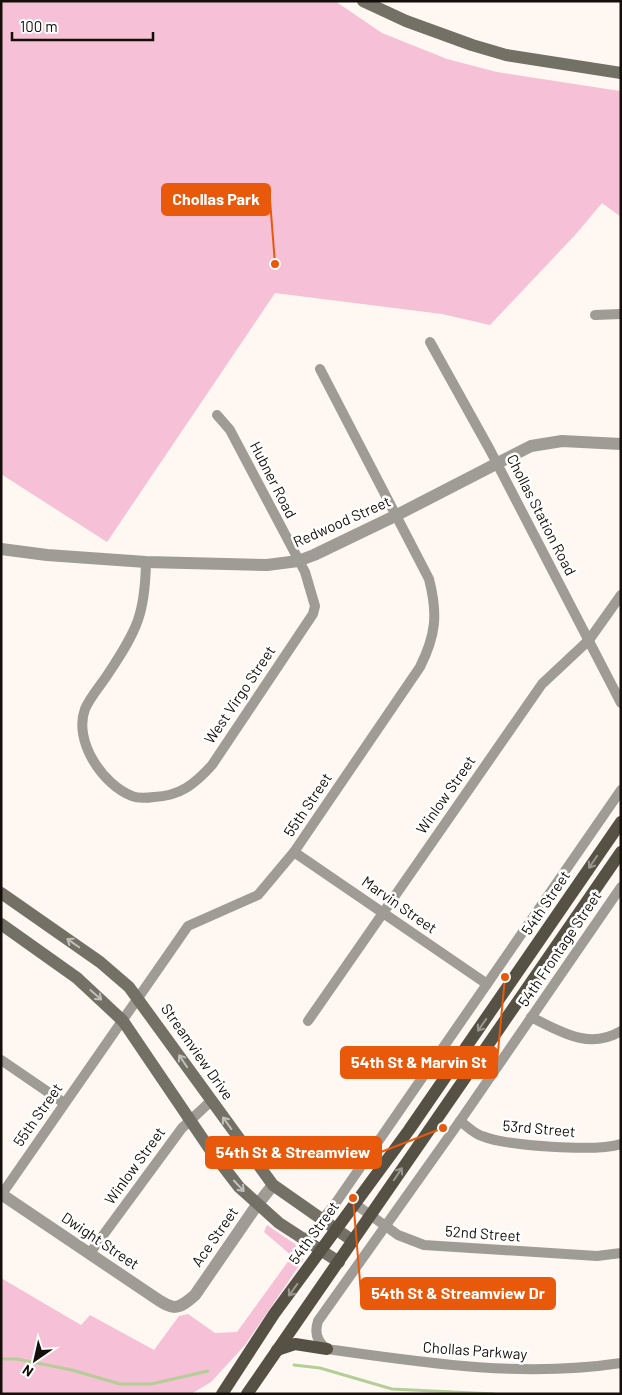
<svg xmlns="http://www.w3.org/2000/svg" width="622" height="1395" viewBox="0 0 622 1395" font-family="Barlow,sans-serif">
<rect width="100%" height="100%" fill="#fff8f2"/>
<!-- green -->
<g fill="#f6c0d6">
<polygon points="1,1 335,1 382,33 447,59 497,72 620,91 621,217 602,203 576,234 490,325 442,314 275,293 107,542 1,474"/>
<polygon points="267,1225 295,1244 303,1260 245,1345 211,1382 191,1394 1,1394 1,1278 81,1325 90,1315 154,1350 179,1316 188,1314 215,1333 237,1332 292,1256 264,1232"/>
</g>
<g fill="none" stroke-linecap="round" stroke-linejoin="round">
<!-- stream -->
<g stroke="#b5ce97" stroke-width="3">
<polyline points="1,1359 17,1359 72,1370 120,1384 151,1384 208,1371"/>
<polyline points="294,1365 320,1368 392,1389 494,1394"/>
</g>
<!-- minor -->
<g stroke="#9e9c94" stroke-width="10">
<polyline points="595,315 621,314"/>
<polyline points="430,342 490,450 621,703"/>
<path d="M146,562c-1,53 -9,68 -38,112 -7,11 -18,23 -23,35 -12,32 18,76 47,87 7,3 15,2 22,1 26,-1 41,-13 58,-32l101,-151 2,-8 -10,-34 -75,-142 -13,-15"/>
<polyline points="294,852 487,984"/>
<path d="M621,887l-161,234 -142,200c-4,12 -1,21 9,28 98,14 195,29 294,14"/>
<path d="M531,1017c30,15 58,33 90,14"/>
<polyline points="308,1021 542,684 589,640 621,595"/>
<polyline points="1,1060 64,1103"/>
<path d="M460,1121c7,5 14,13 22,15 25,10 114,16 139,8"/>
<path d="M2,1194l186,-268 70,-31 36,-43 126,-185c16,-32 18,-53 9,-88l-109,-210"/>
<polyline points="355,1204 398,1235 424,1245 597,1256 621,1253"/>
<polyline points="306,1240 335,1204 621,790"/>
<polyline points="90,1253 182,1128 211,1101"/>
</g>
<!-- tertiary -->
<g stroke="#9e9c94" stroke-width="12">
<polyline points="1,549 47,555 146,562 267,565 298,561 314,555 395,516 531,446 562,441 621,444"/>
<path d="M1,1194l153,103c19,13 23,14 41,-2l62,-90 16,-20"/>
</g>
<!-- secondary -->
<g stroke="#737065" stroke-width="12">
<polyline points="363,1 406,21 472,45 506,55 621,73"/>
<polyline points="1,893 100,962 129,987 273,1185 353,1241"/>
<polyline points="1,924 77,978 123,1021 209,1148 239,1187 279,1223 339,1262"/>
</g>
<!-- primary -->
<g stroke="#555144" stroke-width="12">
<polyline points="277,1350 295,1344 327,1349"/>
<polyline points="222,1394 274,1314 409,1130 621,822"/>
<polyline points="247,1394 621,852"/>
</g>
</g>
<!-- one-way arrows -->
<defs><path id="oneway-shaft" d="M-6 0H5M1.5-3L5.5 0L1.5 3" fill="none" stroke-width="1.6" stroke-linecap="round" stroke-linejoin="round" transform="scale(1.25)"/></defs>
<g stroke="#99978f">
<use href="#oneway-shaft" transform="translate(593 862) rotate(124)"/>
<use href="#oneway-shaft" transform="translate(482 1025) rotate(125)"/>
<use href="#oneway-shaft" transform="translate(398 1174) rotate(-56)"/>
<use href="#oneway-shaft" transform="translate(293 1290) rotate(126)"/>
</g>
<g stroke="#c0bfba">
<use href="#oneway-shaft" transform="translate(73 943) rotate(-145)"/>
<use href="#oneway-shaft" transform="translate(96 995) rotate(41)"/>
<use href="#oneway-shaft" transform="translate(183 1061) rotate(-124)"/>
<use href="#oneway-shaft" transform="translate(227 1123) rotate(-126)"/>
<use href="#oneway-shaft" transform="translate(239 1186) rotate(47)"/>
</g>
<g text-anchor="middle" stroke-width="5" stroke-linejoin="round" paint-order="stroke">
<!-- street labels -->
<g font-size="15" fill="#140f0a" stroke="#fff">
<text transform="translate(273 480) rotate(63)" y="5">Hubner Road</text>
<text transform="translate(541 515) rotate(63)" y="5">Chollas Station Road</text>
<text transform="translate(342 522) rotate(-24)" y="5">Redwood Street</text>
<text transform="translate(240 695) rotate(-56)" y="5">West Virgo Street</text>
<text transform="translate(446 795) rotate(-55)" y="5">Winlow Street</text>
<text transform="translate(308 805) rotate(-56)" y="5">55th Street</text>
<text transform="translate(546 903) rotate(-56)" y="5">54th Street</text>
<text transform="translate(399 905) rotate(35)" y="5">Marvin Street</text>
<text transform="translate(560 949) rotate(-56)" y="5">54th Frontage Street</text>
<text transform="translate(197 1052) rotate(55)" y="5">Streamview Drive</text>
<text transform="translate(38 1115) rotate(-55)" y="5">55th Street</text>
<text transform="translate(539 1129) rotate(5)" y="5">53rd Street</text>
<text transform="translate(135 1166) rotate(-54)" y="5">Winlow Street</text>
<text transform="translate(314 1233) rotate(-54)" y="5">54th Street</text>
<text transform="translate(483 1234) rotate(4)" y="5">52nd Street</text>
<text transform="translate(215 1237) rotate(-55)" y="5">Ace Street</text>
<text transform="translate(100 1241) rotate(34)" y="5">Dwight Street</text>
<text transform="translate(475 1351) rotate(4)" y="5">Chollas Parkway</text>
</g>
</g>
<!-- callouts -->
<path fill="none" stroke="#e8590c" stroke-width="2" d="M275 264L270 200M505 977L497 1062M443 1128L381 1152M353 1198L361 1294"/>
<g fill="#e8590c" stroke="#fff" stroke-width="2">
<circle cx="275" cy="264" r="5"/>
<circle cx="505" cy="977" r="5"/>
<circle cx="443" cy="1128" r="5"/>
<circle cx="353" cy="1198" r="5"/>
</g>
<g fill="#e8590c" stroke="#e8590c" stroke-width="2">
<rect x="162" y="184" width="108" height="31" rx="5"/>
<rect x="341" y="1047" width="156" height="31" rx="5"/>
<rect x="206" y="1137" width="175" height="31" rx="5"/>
<rect x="361" y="1278" width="194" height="31" rx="5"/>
</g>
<g font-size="16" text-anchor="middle" font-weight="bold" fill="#fff">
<text x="216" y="205">Chollas Park</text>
<text x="419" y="1068">54th St &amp; Marvin St</text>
<text x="293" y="1158">54th St &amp; Streamview</text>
<text x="458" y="1299">54th St &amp; Streamview Dr</text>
</g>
<!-- border -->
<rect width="622" height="1395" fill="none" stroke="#140f0a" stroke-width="5"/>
<!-- north arrow -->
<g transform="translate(35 1360) rotate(214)" stroke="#ffffff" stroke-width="4" paint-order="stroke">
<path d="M0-4L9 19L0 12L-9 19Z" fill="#140f0a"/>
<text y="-8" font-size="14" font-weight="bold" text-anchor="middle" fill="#140f0a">N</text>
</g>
<!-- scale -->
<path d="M12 32v8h141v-8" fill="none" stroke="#140f0a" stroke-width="2.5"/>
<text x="20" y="32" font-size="15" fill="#140f0a" stroke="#ffffff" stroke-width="4" paint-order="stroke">100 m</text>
</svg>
